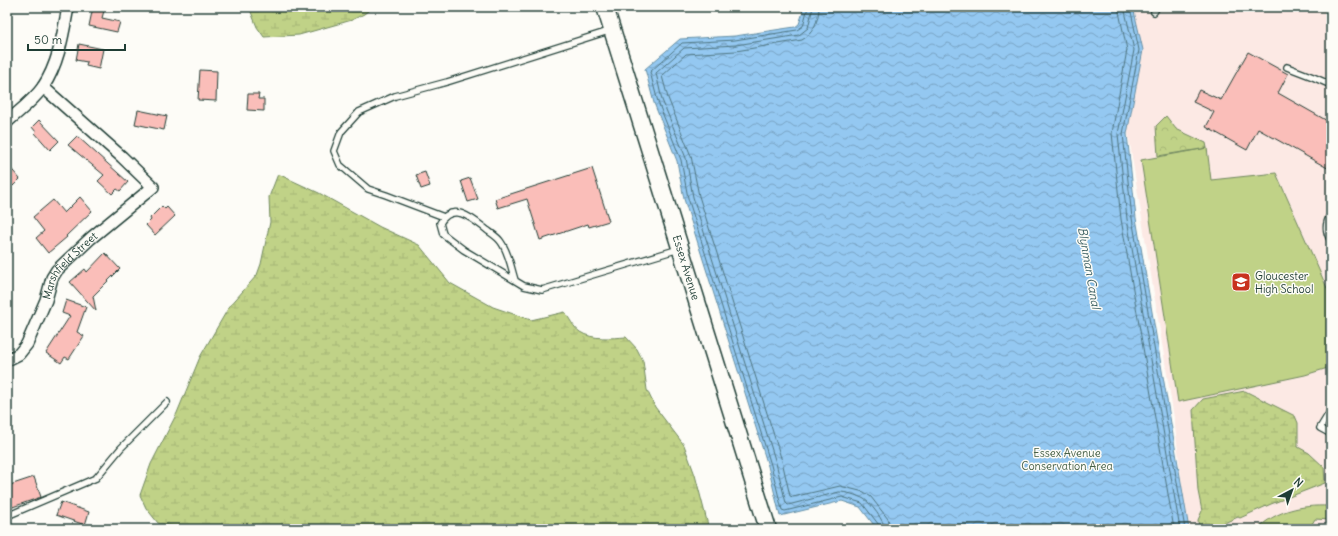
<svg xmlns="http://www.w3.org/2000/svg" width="1338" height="536" viewBox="0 0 1338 536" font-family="Delius,sans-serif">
<defs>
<pattern id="wetland-marsh" width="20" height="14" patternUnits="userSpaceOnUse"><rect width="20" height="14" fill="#c0d287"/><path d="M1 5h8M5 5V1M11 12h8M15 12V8" fill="none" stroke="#a5b575"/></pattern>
<pattern id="park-crowns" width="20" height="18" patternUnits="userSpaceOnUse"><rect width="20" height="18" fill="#c0d287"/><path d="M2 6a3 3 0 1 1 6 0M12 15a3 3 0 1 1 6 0" fill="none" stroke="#a5b575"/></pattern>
<pattern id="water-waves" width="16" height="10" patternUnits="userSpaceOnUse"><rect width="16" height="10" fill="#94c8f1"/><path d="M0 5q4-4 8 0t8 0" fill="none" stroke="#78a4c4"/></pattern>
</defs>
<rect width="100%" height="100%" fill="#fdfcf7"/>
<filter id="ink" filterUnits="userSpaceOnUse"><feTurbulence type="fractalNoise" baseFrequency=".025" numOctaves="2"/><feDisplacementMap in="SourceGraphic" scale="8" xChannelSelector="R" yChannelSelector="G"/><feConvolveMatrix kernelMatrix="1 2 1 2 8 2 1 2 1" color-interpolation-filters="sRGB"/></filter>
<g filter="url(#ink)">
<!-- built -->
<polygon fill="#fce9e4" points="1125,7 1331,7 1331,529 1187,529 1174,418 1127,126"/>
<!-- grass -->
<g fill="#c0d287" stroke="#70885e">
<polygon points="1207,148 1211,180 1276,173 1331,297 1331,367 1305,375 1178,402 1141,160"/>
<path d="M1331,502v18l-16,-1 -6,10h-52c20,-19 45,-24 71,-23z"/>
</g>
<!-- wetland -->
<g fill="url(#wetland-marsh)" stroke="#70885e">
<polygon points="249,7 373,7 364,14 352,20 299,35 264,37 257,27"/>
<path d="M278,174l41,19 61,34 39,18 31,38 43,24 38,13 34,-8c4,6 9,16 15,20 12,8 32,6 46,5l11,12 6,12 4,29 8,17 29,38 11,30 14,54h-526l-25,-6 -12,-15 -6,-13 11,-31 26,-51 23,-56 29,-50 28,-32 4,-11 9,-42 -1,-25z"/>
<polygon points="1245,391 1295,416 1298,423 1298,447 1309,453 1324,467 1325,483 1271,504 1240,518 1238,517 1222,524 1216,529 1199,529 1198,520 1202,511 1198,491 1193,410 1203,399"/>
</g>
<!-- park -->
<polygon fill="url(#park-crowns)" stroke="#70885e" points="1166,116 1176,129 1206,143 1207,148 1158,156 1156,126"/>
<!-- water -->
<polygon fill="url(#water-waves)" stroke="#6590a5" points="805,7 1133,7 1143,50 1127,134 1136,218 1189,529 877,529 860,507 842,501 780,516 768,466 684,199 677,161 654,103 645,69 680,39 735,36 795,27 799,24 803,12 802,11"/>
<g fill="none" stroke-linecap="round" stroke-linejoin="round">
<!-- shore -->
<g stroke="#4e7580" stroke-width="1">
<polyline points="808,7 803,26 797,30 735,40 682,43 650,72 658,102 681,160 688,198 771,465 782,510 785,511 842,497 862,503 879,525 880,529"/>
<path d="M813,7l-5,21 -9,7 -63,10 -52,3 -28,25 6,27 24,58 7,39 83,266 10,40 2,2 51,-13c7,0 18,3 25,7 6,3 21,23 21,30"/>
<path d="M819,7c0,13 -6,27 -17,33l-66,11 -50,3 -24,22 6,22 23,58 8,40 83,265 8,35 3,1 47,-11 24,6 7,5 17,22 3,10"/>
<polyline points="1118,7 1127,50 1112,133 1121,219 1174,529"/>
<polyline points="1124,7 1134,50 1118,134 1127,219 1180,529"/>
<polyline points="1130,7 1139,50 1123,134 1132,218 1185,529"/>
</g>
</g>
<!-- building -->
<g fill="#fabeb9" stroke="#1f3d34">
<polygon points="93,7 105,7 102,18 120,22 117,32 89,26"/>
<polygon points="79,44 103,49 99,69 86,66 87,62 76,60"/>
<polygon points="1248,52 1288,74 1278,93 1331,123 1331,170 1258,129 1247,150 1206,127 1214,112 1193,102 1199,90 1221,100"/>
<polygon points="200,70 217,71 216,101 198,100"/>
<polygon points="248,94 259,94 258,99 264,99 264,111 247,110"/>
<polygon points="138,110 167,116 164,130 135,124"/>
<polygon points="39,120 59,141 50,150 35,133 36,132 32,127"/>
<polygon points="77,136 128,182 120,191 117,189 112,194 98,181 104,175 68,145"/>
<polygon points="7,164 20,179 13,186 7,180"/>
<polygon points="592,168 609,221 589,227 588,224 540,240 527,199 498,208 495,199"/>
<polygon points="425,172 430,186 421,189 416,175"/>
<polygon points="470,178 478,199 468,202 461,181"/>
<polygon points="80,197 92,211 66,236 67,237 48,253 36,238 44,231 33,217 53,200 64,213"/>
<polygon points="162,206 165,209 167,207 175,216 155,235 146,225 151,220 150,218"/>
<polygon points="105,253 120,269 93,296 96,311 70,282 85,269 87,272"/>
<polygon points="66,300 86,307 77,332 84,336 69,359 65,357 61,363 46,353 70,316 62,313"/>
<polygon points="34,477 41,497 7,509 7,486"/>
<polygon points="61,502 89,512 85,525 56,515"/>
</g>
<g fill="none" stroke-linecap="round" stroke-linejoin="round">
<!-- lane casing -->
<g stroke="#1f3d34" stroke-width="8">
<g id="lane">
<polyline points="1154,12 1157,7"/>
<polyline points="1287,67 1313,77 1331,85"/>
<path d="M1331,214c-6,9 -6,18 0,27"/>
<polyline points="444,217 386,195 368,189 340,165 334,151 341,132 359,112 395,96 447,82 612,30"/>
<path d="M515,280c-4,-12 -6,-27 -14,-38 -3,-5 -10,-9 -14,-12 -14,-11 -34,-29 -47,-7l3,11 21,16 60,36 18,4 137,-41"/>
<polyline points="1331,410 1320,428 1331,434"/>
<polyline points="7,516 96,478 121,448 167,402"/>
<polyline points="100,529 100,528"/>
</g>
</g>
<!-- street casing -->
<g stroke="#1f3d34" stroke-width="14">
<g id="street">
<path d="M7,122c12,-11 26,-21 36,-35 16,-24 20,-53 25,-80"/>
<path id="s1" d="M7,360l12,-6 8,-10 19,-44 6,-22 5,-8 34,-32 62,-51 -31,-30 -79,-70"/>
</g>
</g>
<!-- secondary casing -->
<g stroke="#1f3d34" stroke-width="19">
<g id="secondary">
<path id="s2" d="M605,7l163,522"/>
</g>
</g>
<!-- lane -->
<use href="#lane" stroke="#fdfcf7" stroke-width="5.5"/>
<!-- street -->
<use href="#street" stroke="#fdfcf7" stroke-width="11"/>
<!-- secondary -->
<use href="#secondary" stroke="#fdfcf7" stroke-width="16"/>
</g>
</g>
<!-- icons -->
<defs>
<g id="school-square" transform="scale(1)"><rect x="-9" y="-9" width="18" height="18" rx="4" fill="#c8321e" stroke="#fdfcf7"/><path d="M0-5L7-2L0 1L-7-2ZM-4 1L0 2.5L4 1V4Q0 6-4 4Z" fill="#fff"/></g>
</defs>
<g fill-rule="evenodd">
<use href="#school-square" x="1241" y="282"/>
</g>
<g text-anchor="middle" stroke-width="3" stroke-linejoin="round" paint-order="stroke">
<!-- street labels -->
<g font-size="11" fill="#1f3d34" stroke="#fdfcf7">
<text dy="4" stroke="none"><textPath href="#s1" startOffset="117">Marshfield Street</textPath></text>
<text dy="4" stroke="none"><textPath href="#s2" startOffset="273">Essex Avenue</textPath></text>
</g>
<!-- poi labels -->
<g font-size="11" fill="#1f3d34" stroke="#fdfcf7" text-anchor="start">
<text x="1255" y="280">Gloucester<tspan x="1255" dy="13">High School</tspan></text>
</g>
<!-- park labels -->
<g font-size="11" fill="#476249" stroke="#fdfcf7">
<text x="1067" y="457">Essex Avenue<tspan x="1067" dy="13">Conservation Area</tspan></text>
</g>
<!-- water labels -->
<g font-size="12" font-style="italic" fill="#3c6063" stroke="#fdfcf7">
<text transform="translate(1089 268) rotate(80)" y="4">Blynman Canal</text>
</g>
</g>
<!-- margin -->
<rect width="1338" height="536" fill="none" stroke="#fdfcf7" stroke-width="24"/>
<rect x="12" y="12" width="1314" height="512" fill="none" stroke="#1f3d34" stroke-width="1.5" filter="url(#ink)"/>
<!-- north arrow -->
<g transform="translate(1292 490) rotate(41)" stroke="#fdfcf7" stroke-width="3" paint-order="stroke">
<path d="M0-3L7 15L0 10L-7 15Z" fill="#1f3d34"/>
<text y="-6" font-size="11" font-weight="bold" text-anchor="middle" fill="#1f3d34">N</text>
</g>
<!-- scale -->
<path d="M28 44v6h97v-6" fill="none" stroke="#1f3d34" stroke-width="2"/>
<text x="34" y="44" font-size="12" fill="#1f3d34" stroke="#fdfcf7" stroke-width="3" paint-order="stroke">50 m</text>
</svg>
